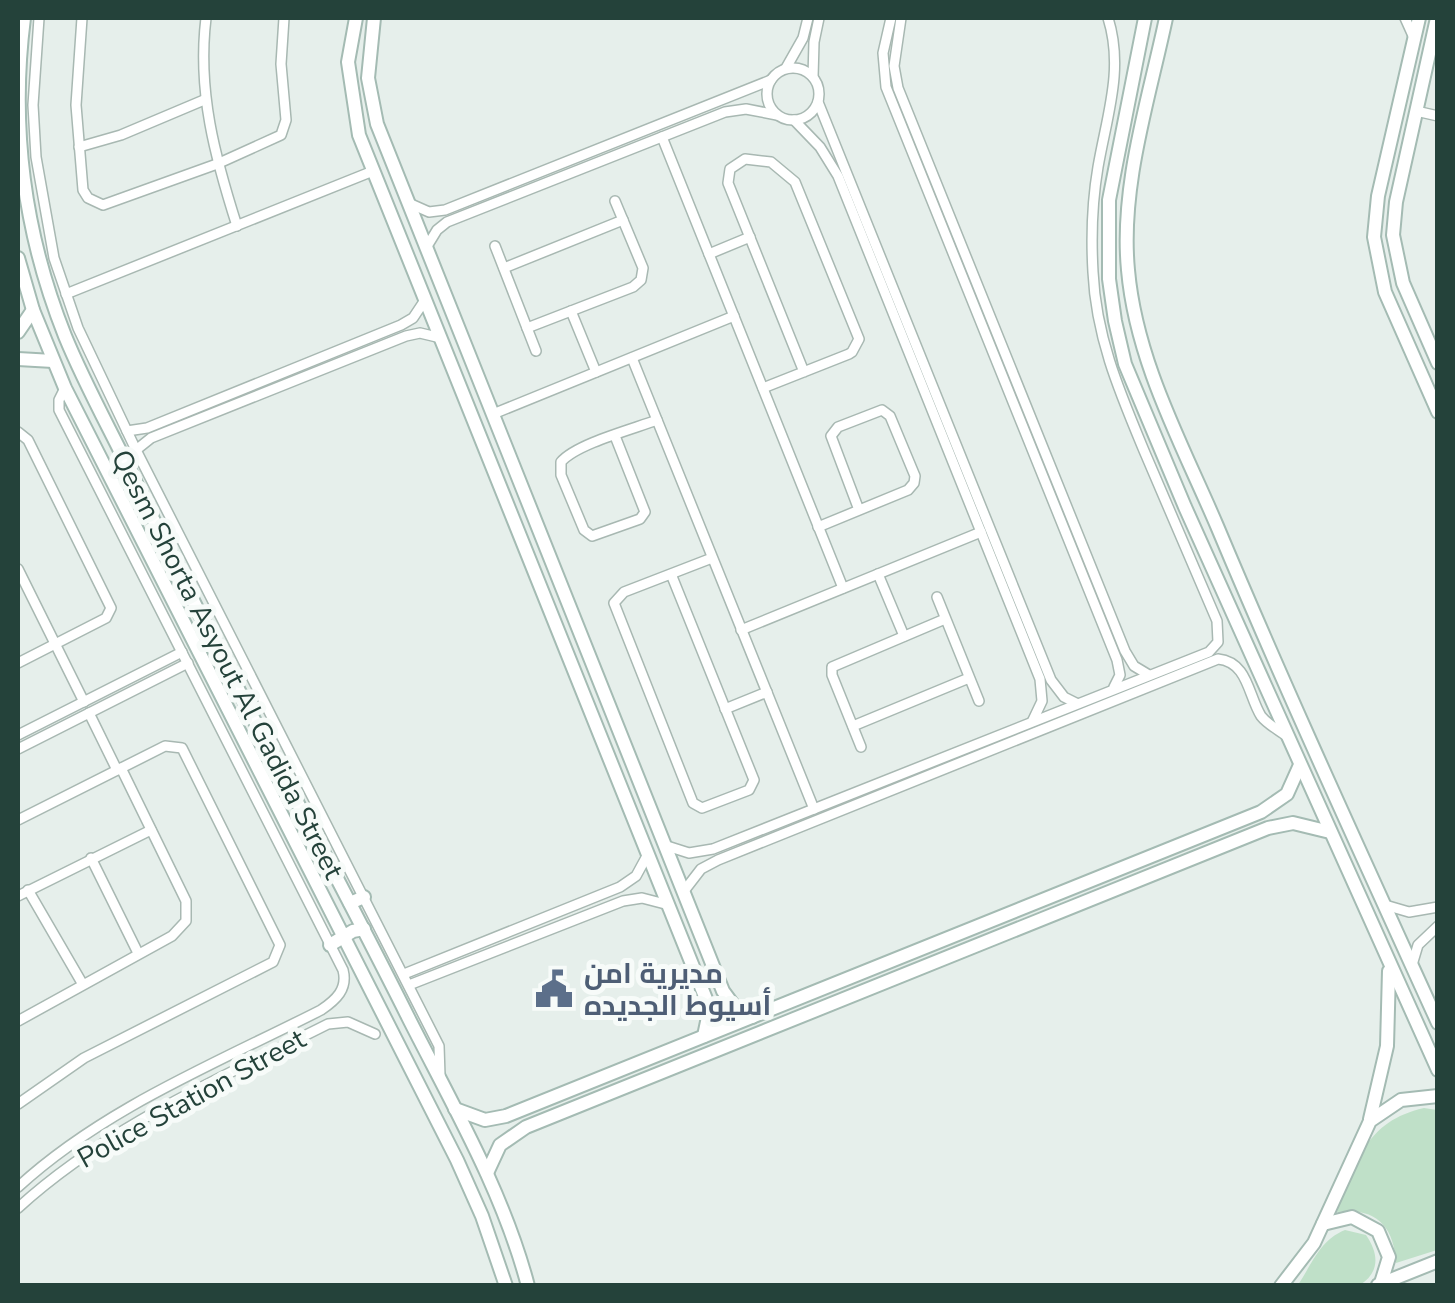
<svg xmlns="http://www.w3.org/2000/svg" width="1455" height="1303" viewBox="0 0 1455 1303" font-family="'Nunito Sans',Cairo,sans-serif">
<rect width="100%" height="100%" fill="#e6efeb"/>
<!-- green -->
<g fill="#bfe0c8">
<path d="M1424,1108l13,2v140l-41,13c-2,-38 -21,-56 -59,-51 19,-50 29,-91 87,-104z"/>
<path d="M1345,1230l21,5c13,19 14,37 -6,50h-62c14,-21 22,-45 47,-55z"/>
</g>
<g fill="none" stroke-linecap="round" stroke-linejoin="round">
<!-- street casing -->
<g stroke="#a8b8b2" stroke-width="12">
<g id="street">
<polyline points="39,18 33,105 36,157 54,258 78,328 136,450 439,1046 440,1076"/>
<polyline points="82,18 76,105 83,190 88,198 103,205 217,164 281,135 286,120 281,64 284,18"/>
<path d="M206,18c-9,73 9,139 31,208"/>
<polyline points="891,18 883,53 886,87 1117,660 1120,675 1114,687"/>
<polyline points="901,18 894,66 898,88 1125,651 1134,666 1149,675"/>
<polyline points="1405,18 1414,38"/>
<circle cx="793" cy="94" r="26"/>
<polyline points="786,68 803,38 808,18"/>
<polyline points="813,77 814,42 819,18"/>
<polyline points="818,102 1051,680 1064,697 1076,703"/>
<polyline points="1416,111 1438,116"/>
<polyline points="794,120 820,147 838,176 1040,679 1042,701 1033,720"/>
<polyline points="662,137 843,588"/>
<polyline points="79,147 121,135 204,100"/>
<polyline points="411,204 429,212 445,210 771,80"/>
<polyline points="495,246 536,351"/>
<polyline points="426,248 437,230 447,222 725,112 746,109 777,115"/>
<polyline points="709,254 750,237"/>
<polyline points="504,268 623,220"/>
<polyline points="66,294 373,171"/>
<polyline points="571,311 596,372"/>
<polyline points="527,328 633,287 641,280 643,268 615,201"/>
<polyline points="632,358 814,809"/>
<polyline points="763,388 849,354 852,352 859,339 795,182 771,162 745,159 730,169 728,183 804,372"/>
<polyline points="493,414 734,316"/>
<polyline points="127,431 147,428 401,325 413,318 425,300"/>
<polyline points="18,432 28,440 111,608 106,618 18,663"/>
<path d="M615,436l30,76 -5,7 -48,17 -8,-6 -23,-55v-13c15,-18 72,-33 96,-42"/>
<polyline points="136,450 151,438 406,336 420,333 441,338"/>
<polyline points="818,527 908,490 914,483 915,476 890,416 882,410 838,427 831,436 859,510"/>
<polyline points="18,569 84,702"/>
<polyline points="671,574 754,780 749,790 702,808 693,803 614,603 624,592 712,558"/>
<polyline points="878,574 904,636"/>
<polyline points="937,597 979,701"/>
<polyline points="741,630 981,532"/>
<polyline points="725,709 767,692"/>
<polyline points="89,713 117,770"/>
<polyline points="853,726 969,678"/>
<polyline points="18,735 182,652"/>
<polyline points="861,747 832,675 832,667 945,619"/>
<polyline points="18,749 188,663"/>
<polyline points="18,820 165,746 182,748 280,945 273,962 84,1058 18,1104"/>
<path d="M667,846l22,7 24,-4 496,-197 9,-10 -1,-21c-24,-56 -48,-112 -72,-168 -25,-60 -49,-115 -52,-181 -2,-35 -1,-70 5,-105 9,-52 26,-98 10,-149"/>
<polyline points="91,858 138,953"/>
<polyline points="28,890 82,983"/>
<path d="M684,891l17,-22 17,-9 500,-201c30,3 30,36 43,57 7,9 18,14 27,21"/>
<polyline points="18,896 151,830"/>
<polyline points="1385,905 1409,912 1438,907"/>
<polyline points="1412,965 1418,945 1438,926"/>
<polyline points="404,974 620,887 636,876 648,854"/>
<polyline points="409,985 623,901 642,898 669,905"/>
<polyline points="18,1021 172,936 186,921 186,901 121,768"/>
<path d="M18,1187c86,-79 199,-124 303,-177 15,-10 27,-21 22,-40l-284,-560v-10l6,-12"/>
<path d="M18,1208c90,-82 203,-130 310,-184l20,-2 27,12"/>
</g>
</g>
<!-- secondary casing -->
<g stroke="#a4bbb3" stroke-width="16">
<g id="secondary">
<path d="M24,18c-14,109 0,215 41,318 20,49 46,95 69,143 85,182 184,358 274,538 44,87 95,174 120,269"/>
<polyline points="356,18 348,62 359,135 706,999 708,1017 704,1036"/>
<polyline points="374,18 368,78 377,124 723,991 734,1006 752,1017"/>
<polyline points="1145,18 1109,200 1109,279 1115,321 1125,364 1185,507 1438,1070"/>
<path d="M1166,18c-17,81 -46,168 -38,252 8,91 54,174 89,256 70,167 146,332 221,497"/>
<polyline points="1419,18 1378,196 1374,237 1385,292 1438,412"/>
<polyline points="1437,18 1396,202 1393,235 1403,283 1438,363"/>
<polyline points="18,258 33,310 65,388 457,1160 482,1216 506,1286"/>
<polyline points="18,332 33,310"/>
<polyline points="18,359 53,361"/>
<polyline points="350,903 364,897"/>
<polyline points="330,945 353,931 364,929"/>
<polyline points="455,1109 485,1120 506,1116 1261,812 1287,794 1300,765"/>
<polyline points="1370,1119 1387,1046 1389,971"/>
<polyline points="487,1173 500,1145 526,1127 1268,828 1293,823 1330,832"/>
<polyline points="1323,1224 1352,1217 1378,1231 1389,1257 1381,1283"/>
<polyline points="1378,1285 1438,1261"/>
<polyline points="1281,1286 1314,1243 1370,1121 1401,1100 1438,1096"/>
</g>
</g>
<!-- street -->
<use href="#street" stroke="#fff" stroke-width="9"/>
<!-- secondary -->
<use href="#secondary" stroke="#fff" stroke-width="12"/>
</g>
<!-- icons -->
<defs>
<g id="civic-bare" transform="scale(3)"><path d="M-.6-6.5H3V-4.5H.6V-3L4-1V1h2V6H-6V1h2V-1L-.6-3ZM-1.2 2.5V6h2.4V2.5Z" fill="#5c6f8a" stroke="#f7fbf9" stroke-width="2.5" paint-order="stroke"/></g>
</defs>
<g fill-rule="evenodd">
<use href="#civic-bare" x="554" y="989"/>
</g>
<g text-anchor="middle" stroke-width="10" stroke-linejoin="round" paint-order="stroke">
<!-- street labels -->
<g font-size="28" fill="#24423a" stroke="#f7fbf9">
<text transform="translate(228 664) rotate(63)" y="10">Qesm Shorta Asyout Al Gadida Street</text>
<text transform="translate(191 1098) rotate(-29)" y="10">Police Station Street</text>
</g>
<!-- service labels -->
<g font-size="28" font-weight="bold" fill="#4e5e75" stroke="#f7fbf9" text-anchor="start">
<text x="584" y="983">مديرية امن<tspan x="584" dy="32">أسيوط الجديده</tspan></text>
</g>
</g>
<!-- border -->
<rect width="1455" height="1303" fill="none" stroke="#24423a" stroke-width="40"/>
</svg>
